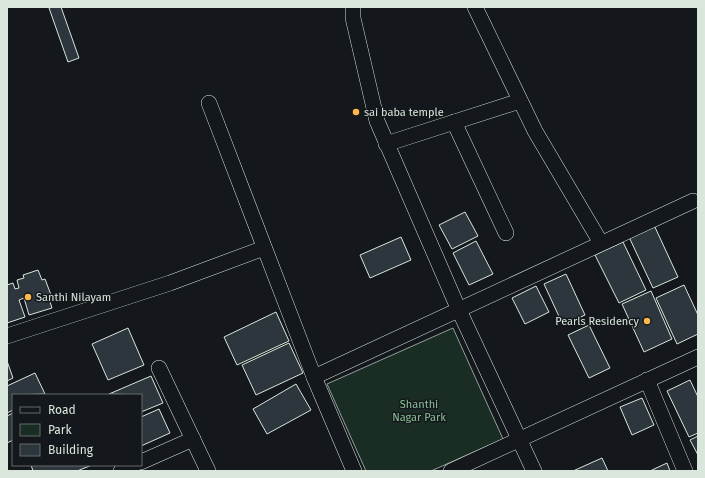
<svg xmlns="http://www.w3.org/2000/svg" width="705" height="478" viewBox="0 0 705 478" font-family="'Fira Sans',sans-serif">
<rect width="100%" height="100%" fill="#14181c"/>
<!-- green -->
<polygon fill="#1a2d24" stroke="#939e99" points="453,328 503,439 431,471 366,471 327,384"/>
<!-- building -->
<g fill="#2c363c" stroke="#d8e6dc">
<polygon points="53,7 61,7 79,58 68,62 49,8"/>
<polygon points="465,212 478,236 452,249 439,225"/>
<polygon points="654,225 678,277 653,288 629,237"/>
<polygon points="401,237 411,260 370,278 360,255"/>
<polygon points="476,241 493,274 469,285 453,253"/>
<polygon points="623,242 646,290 619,303 595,255"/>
<polygon points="38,270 42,280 45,279 51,295 48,296 52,308 29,315 24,298 19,300 25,317 7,323 7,285 13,283 15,289 19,288 17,280 24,278 23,275"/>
<polygon points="566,274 585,315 563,325 544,284"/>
<polygon points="684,285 698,315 698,334 677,344 656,298"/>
<polygon points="536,286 549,312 525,324 512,298"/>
<polygon points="651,291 672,339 644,352 622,304"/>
<polygon points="276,312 289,341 237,365 224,337"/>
<polygon points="589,325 610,368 589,378 568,335"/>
<polygon points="128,328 144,365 108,380 92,344"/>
<polygon points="289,343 303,373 256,395 242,365"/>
<polygon points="7,361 13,378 7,381"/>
<polygon points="35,373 45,394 13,395 13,410 7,413 7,386"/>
<polygon points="151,376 163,403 141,412 141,395 109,394"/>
<polygon points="690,380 698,397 698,433 689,437 667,391"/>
<polygon points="296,384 311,410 267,434 253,409"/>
<polygon points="642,398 654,425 632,435 620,407"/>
<polygon points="159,409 170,433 141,446 141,417"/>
<polygon points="13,413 13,440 7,443 7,416"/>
<polygon points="698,436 698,455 690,440"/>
<polygon points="602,458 608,471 573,471"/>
<polygon points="667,463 670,471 650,471"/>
<polygon points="31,465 92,465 77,471 33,471"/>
</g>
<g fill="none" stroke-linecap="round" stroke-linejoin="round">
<!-- minor casing -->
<g stroke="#d8e6dc" stroke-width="16">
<g id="minor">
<polyline points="353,7 353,18 377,121 458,308 534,471"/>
<polyline points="475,7 535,131 601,243"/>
<polyline points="209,103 314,377 354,471"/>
<polyline points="454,122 506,233"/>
<polyline points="386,144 520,101"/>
<polyline points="7,336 170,283 264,248"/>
<polyline points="159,368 208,471"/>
<polyline points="314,377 693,201"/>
<polyline points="647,380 685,471"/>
<polyline points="141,462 193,439"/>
<polyline points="121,471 134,465"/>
<polyline points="451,471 698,357"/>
</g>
</g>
<!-- minor -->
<use href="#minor" stroke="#14181c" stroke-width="15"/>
</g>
<!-- markers -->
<g fill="#ffb74d" stroke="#14181c" stroke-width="1.5">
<circle cx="356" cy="112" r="4"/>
<circle cx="28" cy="297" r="4"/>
<circle cx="647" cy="321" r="4"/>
</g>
<g text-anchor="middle" stroke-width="3" stroke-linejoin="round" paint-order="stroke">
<!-- poi labels -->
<g font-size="11" fill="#d8e6dc" stroke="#14181c" text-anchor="start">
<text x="364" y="116">sai baba temple</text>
<text x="36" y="301">Santhi Nilayam</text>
<text x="639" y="325" text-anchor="end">Pearls Residency</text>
</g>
<!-- park labels -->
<g font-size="11" fill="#8ac095" stroke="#14181c">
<text x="419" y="408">Shanthi<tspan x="419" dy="13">Nagar Park</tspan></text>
</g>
</g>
<!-- border -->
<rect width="705" height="478" fill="none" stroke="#d8e6dc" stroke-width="16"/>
<!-- legend -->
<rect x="12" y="394" width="130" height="72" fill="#14181c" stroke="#626a69"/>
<rect x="20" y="407" width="20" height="6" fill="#14181c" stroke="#626a69"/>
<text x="48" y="414" font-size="12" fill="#d8e6dc">Road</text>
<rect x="20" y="424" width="20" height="12" fill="#1a2d24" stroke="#626a69"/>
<text x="48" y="434" font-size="12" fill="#d8e6dc">Park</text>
<rect x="20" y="444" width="20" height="12" fill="#2c363c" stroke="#626a69"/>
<text x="48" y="454" font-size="12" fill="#d8e6dc">Building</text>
</svg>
